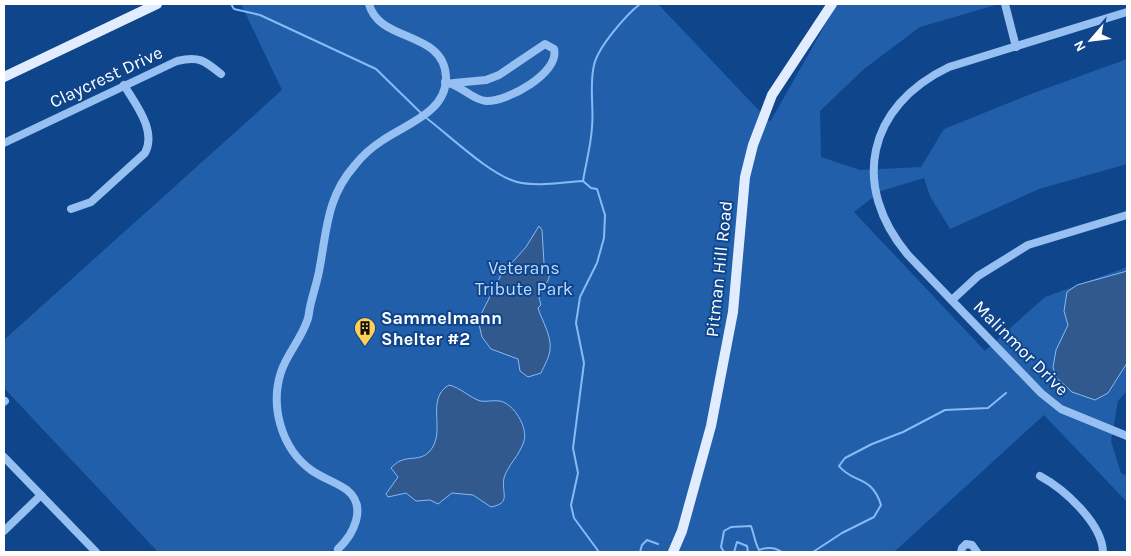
<svg xmlns="http://www.w3.org/2000/svg" width="1131" height="556" viewBox="0 0 1131 556" font-family="Karla,sans-serif">
<rect width="100%" height="100%" fill="#0f458b"/>
<!-- green -->
<polygon fill="#215fab" points="241,4 658,4 770,122 837,4 999,4 920,27 864,69 820,111 821,157 860,170 921,167 944,129 1031,94 1127,59 1127,164 1039,189 950,229 930,196 924,178 881,191 854,212 985,351 1045,297 1127,267 1127,391 1118,401 1111,441 1121,473 1127,476 1127,502 1044,415 894,552 158,552 4,388 4,340 282,90"/>
<!-- water -->
<g fill="#31598d" stroke="#87baf6">
<path d="M539,226l3,4 2,33 5,5v10l-10,20 2,7 -3,3c4,13 14,28 12,42 -1,8 -6,16 -9,23l-13,4 -8,-6 -2,-12 -27,-10 -9,-12 -4,-17 23,-45 25,-28z"/>
<polygon points="1127,271 1127,363 1108,393 1095,400 1072,392 1056,377 1053,367 1056,350 1068,325 1064,311 1067,292 1077,285"/>
<path d="M449,385c12,3 20,12 31,16 6,1 14,-1 20,0 14,3 28,26 24,40 -4,14 -17,25 -20,37 -3,15 8,25 -13,29l-18,-12 -21,-2 -14,11 -8,-4 -14,1 -10,-8 -18,4 -2,-3 12,-17 -7,-9c2,-2 6,-6 9,-7 11,-5 20,0 29,-9 19,-20 -5,-52 20,-67z"/>
</g>
<g fill="none" stroke-linecap="round" stroke-linejoin="round">
<!-- stream -->
<g stroke="#87baf6" stroke-width="2">
<polyline points="231,4 234,9 260,15 376,69 422,114"/>
<path d="M425,117c24,18 65,58 92,65 21,5 45,0 66,-1l8,7 6,1 8,26 -1,23 -7,25 -17,34 -4,26 8,40 -11,85 5,25 -7,32 3,13 25,34"/>
<path d="M583,181c3,-18 8,-36 9,-54 2,-20 -3,-41 2,-62 4,-18 32,-50 46,-61"/>
<polyline points="640,552 642,545 647,540 658,544"/>
<path d="M724,552l-3,-5 3,-16 7,-4 20,-1c3,8 4,17 8,24 8,-3 16,-3 23,2"/>
<polyline points="734,552 737,542 747,546 748,552"/>
<path d="M813,552l29,-19 32,-16 7,-12c-10,-31 -28,-21 -42,-39l6,-8 27,-14 31,-12 42,-22 43,-2 18,-15"/>
</g>
<!-- minor -->
<g stroke="#96bff2" stroke-width="8">
<polyline points="1005,4 1016,47"/>
<path d="M1127,12l-178,55c-82,39 -99,119 -41,188l133,138 20,16 66,27"/>
<path d="M445,82c15,2 27,18 41,19 21,1 74,-28 68,-52l-9,-5 -46,31 -13,5 -32,3"/>
<path d="M4,143l173,-82c22,-5 27,-1 44,13"/>
<path d="M71,209l20,-7 54,-49c12,-23 -10,-49 -21,-68"/>
<polyline points="952,300 978,276 1028,245 1127,215"/>
<polyline points="4,402 5,401"/>
<polyline points="4,457 96,552"/>
<path d="M1040,476c24,13 62,47 63,76"/>
<polyline points="4,531 41,495"/>
<path d="M338,549c15,-14 30,-42 9,-59 -11,-8 -25,-12 -36,-20 -30,-22 -41,-64 -30,-98 6,-18 20,-33 26,-51 2,-4 2,-10 3,-14 3,-14 8,-27 10,-41 7,-38 7,-69 35,-101 8,-10 17,-18 28,-25 23,-16 64,-28 63,-63 -2,-47 -67,-34 -77,-73"/>
<polyline points="961,552 962,548 966,544 972,545 977,552"/>
</g>
<!-- major -->
<g stroke="#e1ecff" stroke-width="10">
<polyline points="4,77 157,4"/>
<polyline points="673,552 682,531 711,426 733,312 745,177 753,145 772,95 832,4"/>
</g>
</g>
<!-- icons -->
<defs>
<g id="building-pin" transform="scale(1.125)"><path d="M0 17L-7.5 6A9.5 9.5 0 1 1 7.5 6Z" fill="#ffcf57" stroke="#0f458b"/><path d="M-4-6H4V6H1V3H-1V6H-4ZM-2.5-4.3h1.7v1.8h-1.7ZM.8-4.3h1.7v1.8H.8ZM-2.5-1h1.7V.8h-1.7ZM.8-1h1.7V.8H.8Z" fill="#111"/></g>
</defs>
<g fill-rule="evenodd">
<use href="#building-pin" x="365" y="328"/>
</g>
<g text-anchor="middle" stroke-width="4" stroke-linejoin="round" paint-order="stroke">
<!-- street labels -->
<g font-size="18" fill="#fff" stroke="#0f458b">
<text transform="translate(106 77) rotate(-25)" y="6">Claycrest Drive</text>
<text transform="translate(719 269) rotate(-84)" y="6">Pitman Hill Road</text>
<text transform="translate(1021 348) rotate(45)" y="6">Malinmor Drive</text>
</g>
<!-- park labels -->
<g font-size="18" fill="#bddafd" stroke="#0f458b">
<text x="524" y="274">Veterans<tspan x="524" dy="21">Tribute Park</tspan></text>
</g>
<!-- poi labels -->
<g font-size="18" font-weight="bold" fill="#fff" stroke="#0f458b" text-anchor="start">
<text x="381" y="324">Sammelmann<tspan x="381" dy="21">Shelter #2</tspan></text>
</g>
</g>
<!-- border -->
<rect width="1131" height="556" fill="none" stroke="#ffffff" stroke-width="10"/>
<!-- north arrow -->
<g transform="translate(1091 40) rotate(242)" stroke="#0f458b" stroke-width="4" paint-order="stroke">
<path d="M0-4L9 19L0 12L-9 19Z" fill="#ffffff"/>
<text y="-8" font-size="14" font-weight="bold" text-anchor="middle" fill="#ffffff">N</text>
</g>
</svg>
